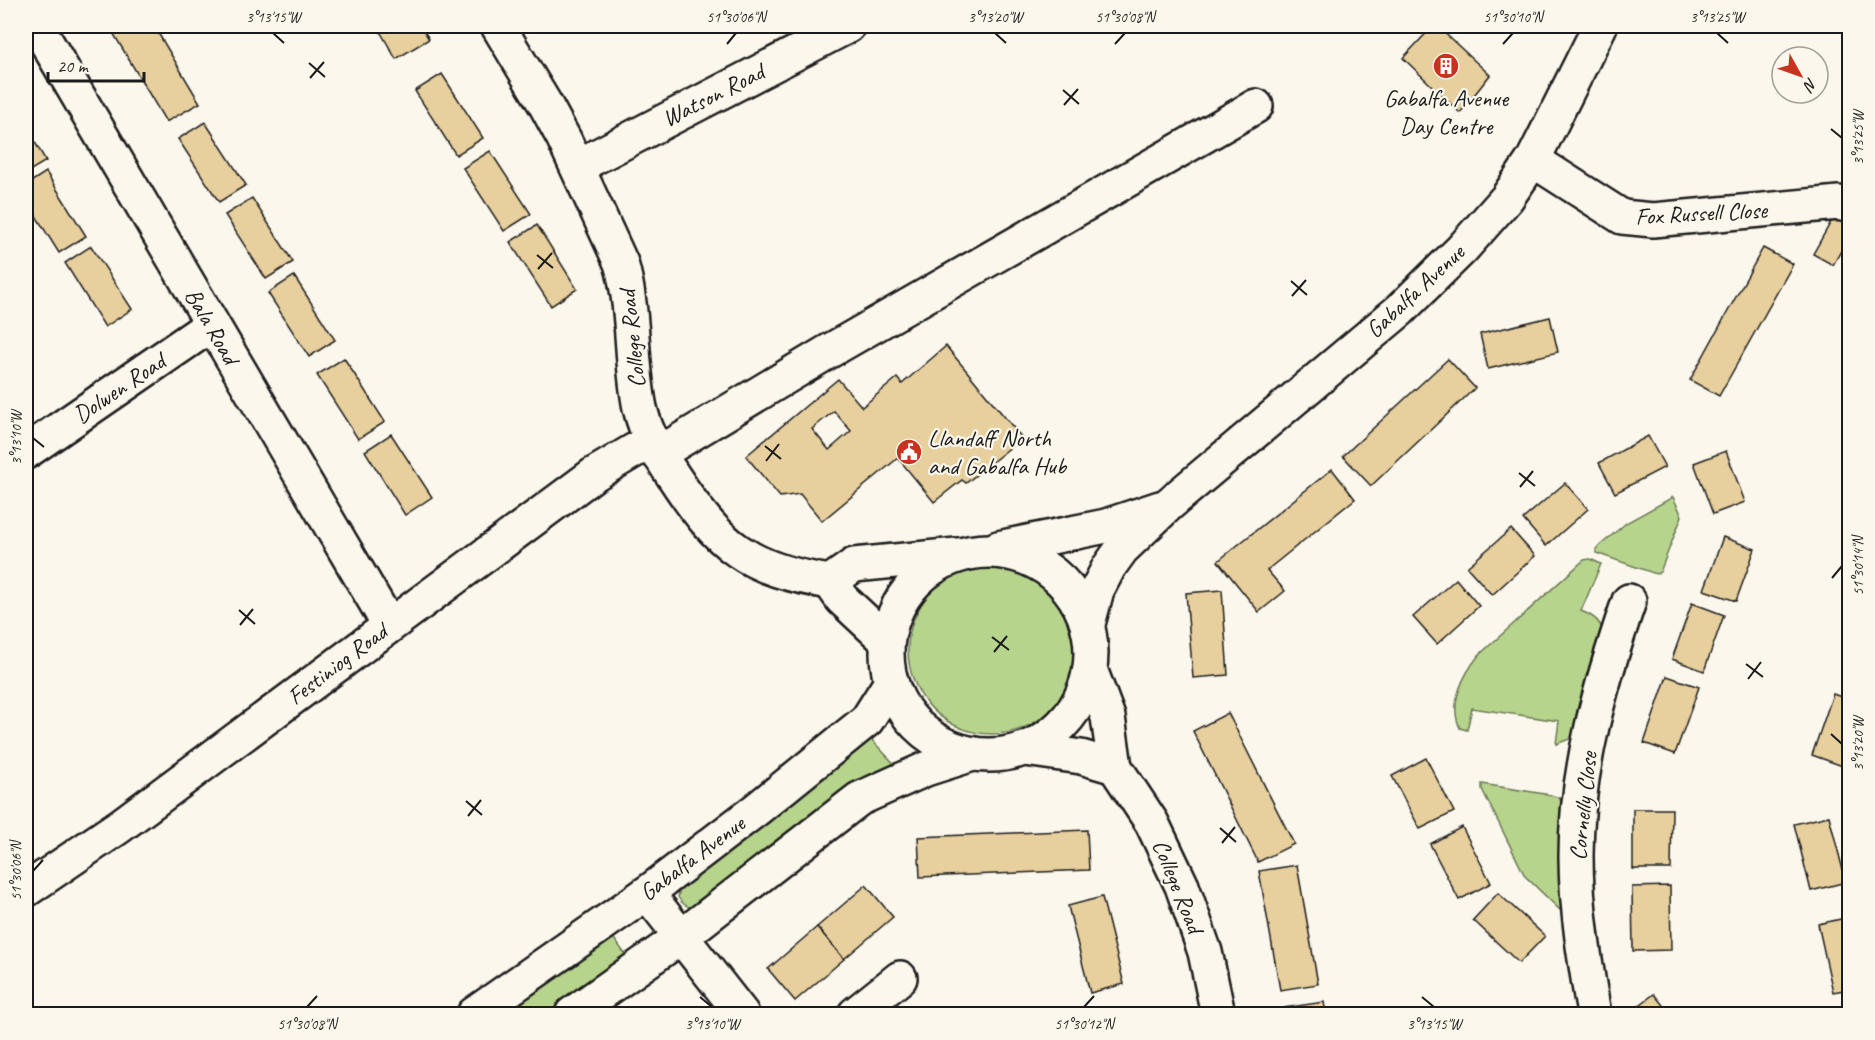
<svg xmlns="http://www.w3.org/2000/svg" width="1875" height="1040" viewBox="0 0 1875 1040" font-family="Caveat,sans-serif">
<rect width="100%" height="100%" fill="#fbf7ec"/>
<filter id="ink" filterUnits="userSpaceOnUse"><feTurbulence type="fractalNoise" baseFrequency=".0167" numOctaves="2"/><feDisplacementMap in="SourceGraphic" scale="12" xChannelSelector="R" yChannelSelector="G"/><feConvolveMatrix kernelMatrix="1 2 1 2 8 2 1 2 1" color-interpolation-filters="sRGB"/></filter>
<g filter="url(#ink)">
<!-- green -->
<g fill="#b7d48d" stroke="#6a7854" stroke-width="1.5">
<polygon points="1673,497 1682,516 1660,572 1656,574 1596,553 1596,549 1626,523"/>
<path d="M1590,559l11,5 -20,47c15,6 20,11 24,26l-30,100 -19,7 3,-23 -87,-13 -5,22 -7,-2c-12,-25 4,-54 19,-73l105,-95z"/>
<circle cx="992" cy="650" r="84"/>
<path d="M869,737l29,31 -204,140c-8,-1 -12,-4 -16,-11l3,-12z"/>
<polygon points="1482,784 1551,795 1559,798 1565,807 1569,912 1561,911 1525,876 1482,789"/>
<polygon points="612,936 628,958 548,1014 502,1014"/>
</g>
<!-- building -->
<g fill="#e7cf9e" stroke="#1c1c1c" stroke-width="1.5" fill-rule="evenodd">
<polygon points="109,26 154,26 200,103 166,122"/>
<polygon points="377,26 421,26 429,39 396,59"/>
<polygon points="1433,26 1437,26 1490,75 1460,113 1403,58"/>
<polygon points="442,74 483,138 456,155 415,91"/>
<polygon points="205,122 246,185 219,202 178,139"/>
<polygon points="26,127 46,161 26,173"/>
<polygon points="490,151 531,214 504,231 463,168"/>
<polygon points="46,172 86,236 59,253 26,200 26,185"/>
<polygon points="252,198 293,262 266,279 225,215"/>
<polygon points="1836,213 1850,221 1850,235 1833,265 1813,254"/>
<polygon points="537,225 577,289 551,306 510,242"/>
<polygon points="91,246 132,309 105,327 65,263"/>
<polygon points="1763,248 1793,264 1719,396 1690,380"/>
<polygon points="294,276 335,340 309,357 268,293"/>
<polygon points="1550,317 1558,352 1488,369 1480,334"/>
<path d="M946,346l76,92 -56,45 -4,-3 -28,22 -36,-44 -76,63 -22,-27 -20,3 -34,-41 92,-77 24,28 35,-29 5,6zM834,411l17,20 -22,19 -17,-21z"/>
<polygon points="344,358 385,422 358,439 317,375"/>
<polygon points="1448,359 1475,388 1371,486 1343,456"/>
<polygon points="391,434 432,497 405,515 365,451"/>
<polygon points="1648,436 1665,467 1615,493 1599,463"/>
<polygon points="1726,451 1745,502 1713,514 1694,463"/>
<polygon points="1332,469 1355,499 1267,570 1285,591 1259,612 1218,561"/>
<polygon points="1565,483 1588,509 1546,546 1523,519"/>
<polygon points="1511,529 1535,556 1492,595 1467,567"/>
<polygon points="1723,537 1755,549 1736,601 1704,590"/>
<polygon points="1456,579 1479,606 1437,644 1413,617"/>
<polygon points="1222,590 1228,675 1193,678 1186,593"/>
<polygon points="1692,603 1724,615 1704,671 1672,659"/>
<polygon points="1667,676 1699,687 1675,754 1644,743"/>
<polygon points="1833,694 1850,700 1848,768 1812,755"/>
<polygon points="1228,713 1294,844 1258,862 1193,731"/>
<polygon points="1426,758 1454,812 1420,829 1392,776"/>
<polygon points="1633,809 1672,809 1671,869 1633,869"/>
<polygon points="1829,816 1846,882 1811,891 1794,824"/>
<polygon points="1462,827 1491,883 1459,900 1430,844"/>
<polygon points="1087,830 1089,870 920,877 918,837"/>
<polygon points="1297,865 1318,984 1280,990 1259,871"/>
<polygon points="866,885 893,917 844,959 817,927"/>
<polygon points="1670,886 1671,950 1633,951 1632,887"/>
<polygon points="1498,893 1545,936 1519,963 1473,920"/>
<polygon points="1102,897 1124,984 1090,993 1068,906"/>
<polygon points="1850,917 1850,989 1833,992 1818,924"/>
<polygon points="817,927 844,959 795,1001 768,969"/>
<polygon points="1654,994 1670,1014 1628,1014"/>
<polygon points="1324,1002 1326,1014 1285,1014 1284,1008"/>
</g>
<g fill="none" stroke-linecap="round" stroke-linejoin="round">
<!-- minor casing -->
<g stroke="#1c1c1c" stroke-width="38">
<g id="minor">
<polyline points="37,26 389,625"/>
<path d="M498,26l47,78 19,35 57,124c14,47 9,97 19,145 6,26 19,47 34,69 46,70 73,92 156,105l24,-17 103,-10"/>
<polyline points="1533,160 1622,217 1653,220 1839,203 1850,206"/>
<polyline points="578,166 848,26"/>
<polyline points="26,452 211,325"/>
<polyline points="658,454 826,353 1256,106"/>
<polyline points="998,548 1106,526 1160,508"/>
<circle cx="989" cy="653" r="102"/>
<polyline points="830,582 842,599 887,641"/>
<polyline points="1088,624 1097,590 1109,567 1122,549 1168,505 1400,310 1462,249 1507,198 1533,160 1600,26"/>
<polyline points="1090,669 1108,717 1115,767 1152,823 1182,886 1205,952 1218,1014"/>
<polyline points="1025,749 1081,757 1115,767"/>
<polyline points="26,890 120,826 593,475 635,450 653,444"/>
<polyline points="647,893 742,1014"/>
<polyline points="474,1014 647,893 757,809 867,720 891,682"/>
<polyline points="572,1014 681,937 859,799 926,769 973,754"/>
<polyline points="855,1014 900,978"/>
<path d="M1594,1014c-9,-52 -18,-105 -18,-158 0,-87 25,-173 53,-255"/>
</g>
</g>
<!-- minor -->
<use href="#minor" stroke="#fbf7ec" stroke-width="33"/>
</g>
</g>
<!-- ticks -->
<path fill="none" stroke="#1c1c1c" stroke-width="2" d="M273,33l11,10M995,33l11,10M1717,33l11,10M727,44l9,-11M1115,44l10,-11M1503,44l10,-11M309,63l16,14M310,78l14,-16M1063,90l16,14M1064,105l14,-16M1831,129l11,9M537,255l16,13M538,269l14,-16M1291,281l16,14M1292,296l14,-16M33,438l11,9M765,446l16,13M766,461l13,-17M1519,473l16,13M1520,487l13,-16M1832,578l10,-12M239,610l16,14M240,625l13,-16M992,637l17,13M994,652l13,-16M1746,664l17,13M1748,679l13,-17M1831,734l11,10M466,801l16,14M468,816l13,-16M1220,828l16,14M1222,843l13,-16M33,871l10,-11M700,997l12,10M1422,997l12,10M307,1007l10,-11M1084,1007l10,-11"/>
<!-- icons -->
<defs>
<g id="building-disc" transform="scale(1.35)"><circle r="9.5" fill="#c8321e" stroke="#fbf7ec"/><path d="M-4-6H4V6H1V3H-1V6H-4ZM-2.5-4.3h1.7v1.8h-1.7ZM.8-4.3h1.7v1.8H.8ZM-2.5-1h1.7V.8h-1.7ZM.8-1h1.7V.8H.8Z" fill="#fff"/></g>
<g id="civic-disc" transform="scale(1.35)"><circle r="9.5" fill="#c8321e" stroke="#fbf7ec"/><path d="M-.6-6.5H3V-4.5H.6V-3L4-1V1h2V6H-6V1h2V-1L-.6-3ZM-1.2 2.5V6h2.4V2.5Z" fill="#fff"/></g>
</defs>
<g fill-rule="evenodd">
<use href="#building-disc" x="1446" y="66"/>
<use href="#civic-disc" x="909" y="452"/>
</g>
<g text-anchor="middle" stroke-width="4.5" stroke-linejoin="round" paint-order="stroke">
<!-- street labels -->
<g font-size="24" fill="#1c1c1c" stroke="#fbf7ec">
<text transform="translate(713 95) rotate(-27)" y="8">Watson Road</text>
<text transform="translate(1701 213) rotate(-3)" y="8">Fox Russell Close</text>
<text transform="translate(1415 291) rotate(-43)" y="8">Gabalfa Avenue</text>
<text transform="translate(212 326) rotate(60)" y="8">Bala Road</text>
<text transform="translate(632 339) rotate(-96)" y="8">College Road</text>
<text transform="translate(119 388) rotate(-34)" y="8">Dolwen Road</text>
<text transform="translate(337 664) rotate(-37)" y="8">Festiniog Road</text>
<text transform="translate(1583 806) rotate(-84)" y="8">Cornelly Close</text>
<text transform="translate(692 858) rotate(-37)" y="8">Gabalfa Avenue</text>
<text transform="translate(1178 886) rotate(68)" y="8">College Road</text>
</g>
<!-- poi labels -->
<g font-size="24" fill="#1c1c1c" stroke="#fbf7ec">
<text x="1446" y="106">Gabalfa Avenue<tspan x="1446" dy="28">Day Centre</tspan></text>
<text x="928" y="446" text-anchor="start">Llandaff North<tspan x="928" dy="28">and Gabalfa Hub</tspan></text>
</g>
</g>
<!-- margin -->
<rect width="1875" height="1040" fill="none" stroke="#fbf7ec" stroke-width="66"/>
<!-- north arrow -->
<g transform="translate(1800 75) rotate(130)"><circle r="28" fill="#fbf7ec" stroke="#a29f99" stroke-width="1.5"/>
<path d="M0-4.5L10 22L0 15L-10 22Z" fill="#c8321e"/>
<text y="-9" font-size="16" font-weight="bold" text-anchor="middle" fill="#1c1c1c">N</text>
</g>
<!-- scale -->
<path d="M48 72v9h96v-9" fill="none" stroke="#1c1c1c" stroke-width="3"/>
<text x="57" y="72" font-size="18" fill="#1c1c1c" stroke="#fbf7ec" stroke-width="4.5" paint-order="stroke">20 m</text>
<rect x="33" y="33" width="1809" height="974" fill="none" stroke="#1c1c1c" stroke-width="2"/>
<g font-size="15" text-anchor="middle" fill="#1c1c1c">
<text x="273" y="22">3°13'15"W</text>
<text x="736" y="22">51°30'06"N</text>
<text x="995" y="22">3°13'20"W</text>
<text x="1125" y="22">51°30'08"N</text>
<text x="1513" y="22">51°30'10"N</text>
<text x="1717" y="22">3°13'25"W</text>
<text transform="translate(1858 138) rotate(-90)" y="5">3°13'25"W</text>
<text transform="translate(16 438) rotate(-90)" y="5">3°13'10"W</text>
<text transform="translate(1858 566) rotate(-90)" y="5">51°30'14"N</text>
<text transform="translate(1858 744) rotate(-90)" y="5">3°13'20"W</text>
<text transform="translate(16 871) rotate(-90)" y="5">51°30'06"N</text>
<text x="307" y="1029">51°30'08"N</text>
<text x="712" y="1029">3°13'10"W</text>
<text x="1084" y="1029">51°30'12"N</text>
<text x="1434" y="1029">3°13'15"W</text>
</g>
</svg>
